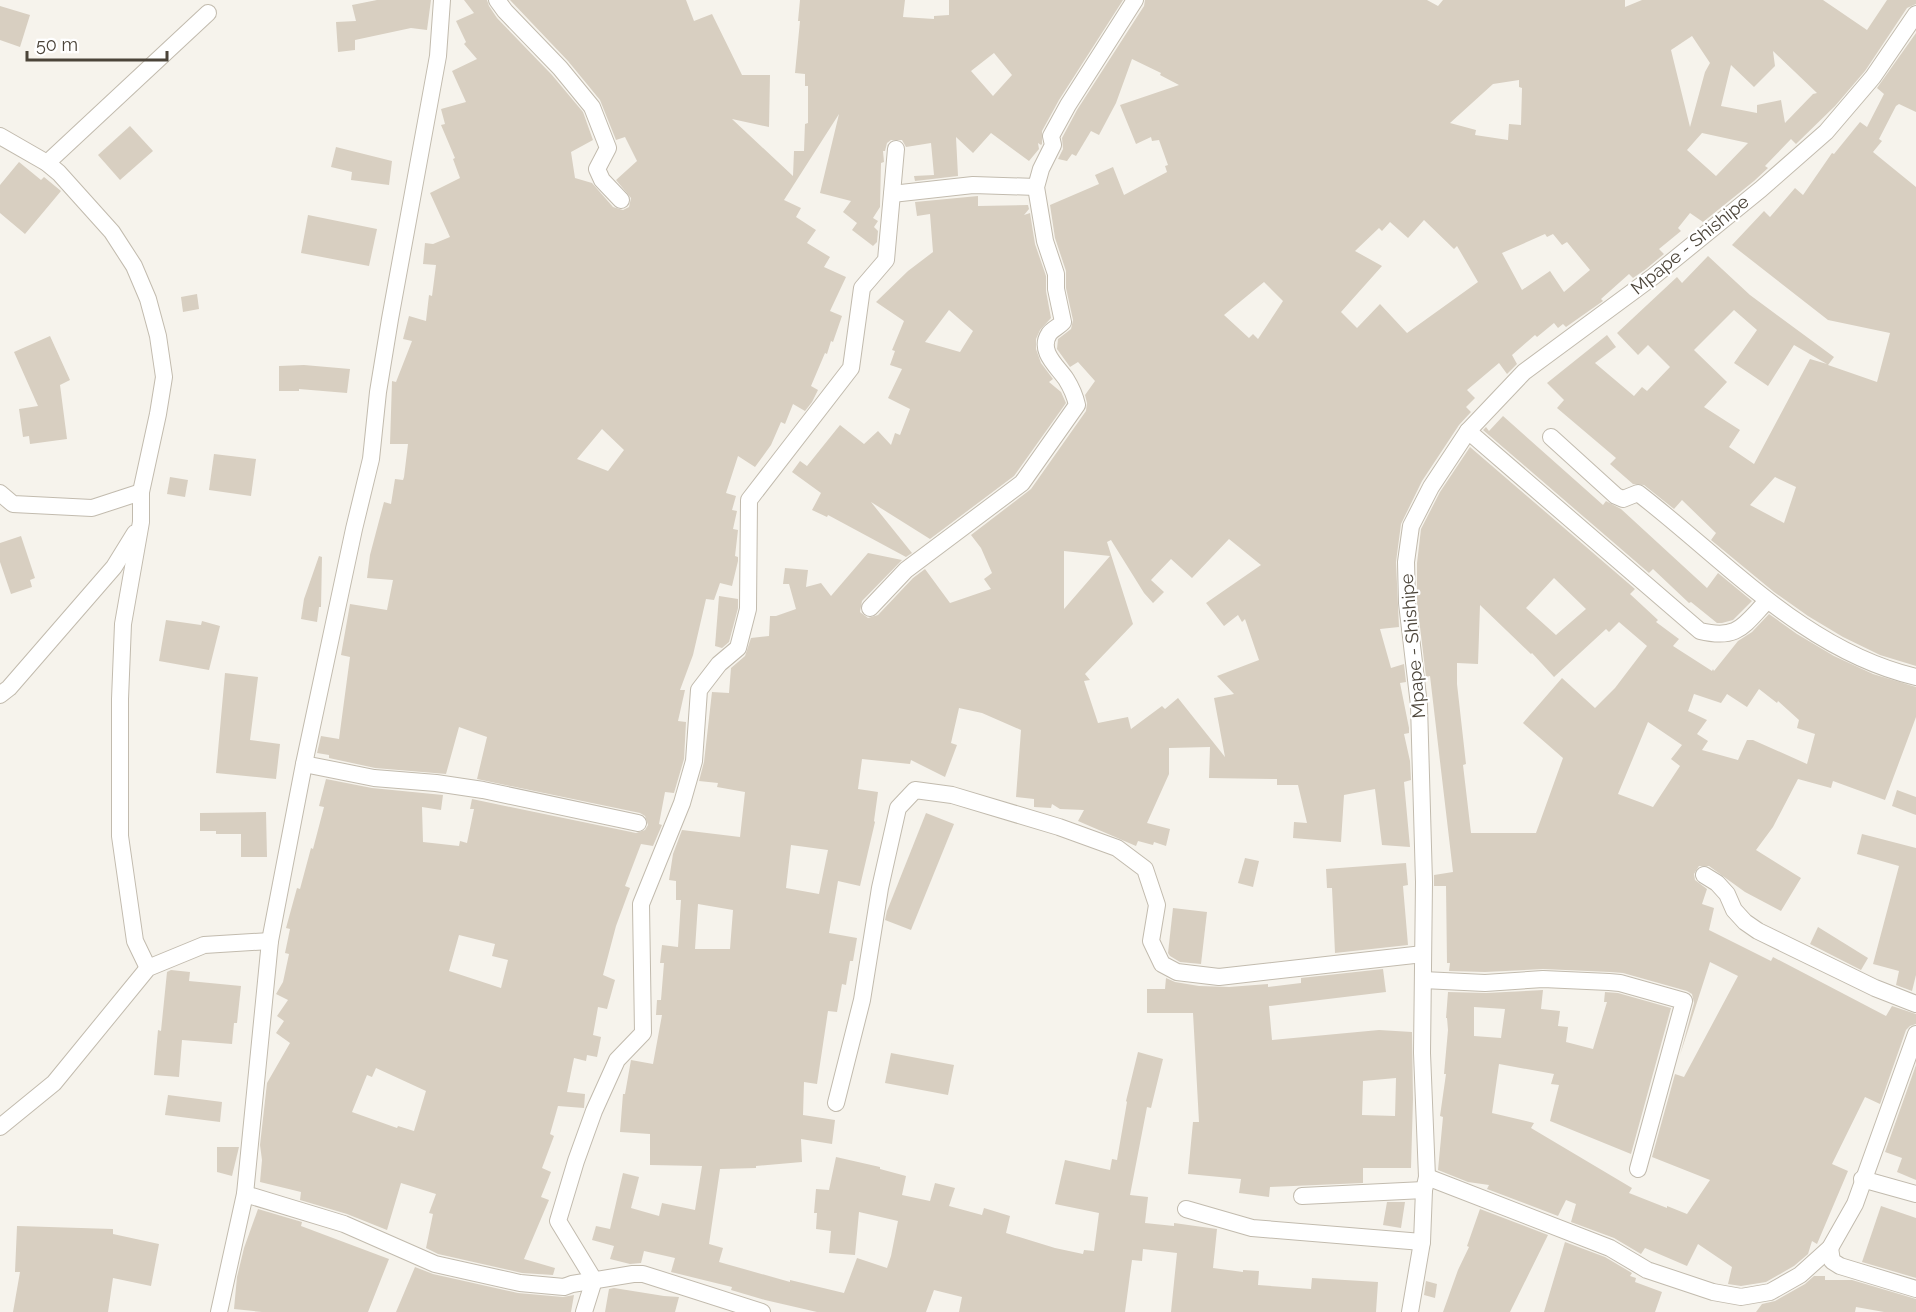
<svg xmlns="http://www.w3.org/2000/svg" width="1916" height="1312" viewBox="0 0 1916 1312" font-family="Raleway,sans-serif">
<rect width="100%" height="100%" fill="#f6f3ec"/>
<!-- building -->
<g fill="#d8cfc1" fill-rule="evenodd">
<polygon points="377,0 431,0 427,30 411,28 355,40 355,50 338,52 336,22 356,21 352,5"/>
<path d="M464,0h23l2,6 8,12 55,57 31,37 10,28 -22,12 4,26 17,5 21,24 10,3 6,-3 2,-9 -15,-18 21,-19 -12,-24 -9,3 -16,-40 -32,-39 -58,-61h176l8,21 18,-7 30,61h28l-1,52 -37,-8 61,57 1,-25h10l1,-27 3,-1v-37h-3v-12l-10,-1 5,-52h-2l2,-21h105l-2,17 31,2v-3l15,-1v-15h174l-64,100 -17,31v13l-1,1 -3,-2 1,6 -10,12 -38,-28 -18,20 -17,-16 2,39 -43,5 -1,-5 20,-1 -3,-32 -25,4 -4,-7h-11l-4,3 -2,8h-2l1,11 -3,1 -1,44 -7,11 5,3 -4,6 4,4 -1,11 -4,4 -21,-16 5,-7 -14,-11 8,-11 -31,-8 19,-79 -55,86 17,8 -5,9 20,13 -9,13 23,14 -6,10 22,10 -16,34 12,5 -9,26 -2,-1 -4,13 -2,-1 -14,33 7,4 -6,12 -7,9 -12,-7 -8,20 -4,-2 -10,23 -16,22 -17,-11 -12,37 10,3 -4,14 5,1 -4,18 5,1 -3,26 3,1v4l-6,25 -12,-3 -6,17 -8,-1 -13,56 -13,35h5l-7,31 8,1 -2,37 -10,34 -9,-1 -6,32 3,1 -9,21 -12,-2 -16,42 5,2 -14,38 -13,49 12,5 -8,29 -9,-2 -5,28 8,2 -4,20 -10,-2 -1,6 -12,-3 -7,34 18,2 -1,14 -26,-2 -8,28 4,2 -12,32 9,4 -10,25 8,3 -25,59 31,9 -2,7 -31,-2 -84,-19 -12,-6 7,-34 -4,-1 7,-19 -35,-11 -14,47 -40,-16 -47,-14 1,-8 -41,-10 2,-22 -2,-15 7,-62 23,-40 -14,-10 8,-12 -7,-5 11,-16 -12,-6 7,-12 6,-28 -4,-1 5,-24 -4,-1 11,-40 3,1 11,-41 2,1 11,-42 -5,-1 7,-27 46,9 71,7 -2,15 -19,-3 1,35 36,4 1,-5 7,2 7,-34h-4l2,-10 164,34 9,-3 3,-5 -3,-9 -5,-3 -163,-34 10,-42 -28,-10 -13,47 -71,-6 -46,-10v-3l-12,-2 4,-17 18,3 11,-82 -9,-2 9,-51 37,6 6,-30 -26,-2 3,-23 14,-53 7,2 4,-25 8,1 1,-3 4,-33h-18l2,-63 4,1 16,-41 -9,-2 6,-23 17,5 3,-26 3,1 4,-31 -13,-1 2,-21 8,1 17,-7 -20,-44 30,-15 -7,-19 2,-1 -14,-33 4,-1 -4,-15 25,-7 -14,-31 25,-12 -13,-15 2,-2 -10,-21 18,-8zM994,53l18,22 -19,21 -22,-25zM602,429l22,21 -16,21 -31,-12zM459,935l36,9 -3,12 16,4 -7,28 -52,-17zM376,1068l50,23 -12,40 -16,-5 -1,2 -45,-16 15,-37 5,2z"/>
<path d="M1145,0h282l11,6 5,-6h182v7l17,-7h181l44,30 20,-30h29v4l-9,4 -42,63 -30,35 -39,38 -5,-5 -26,27 3,2 -14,13 -51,41 -13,-9 -12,15 3,3 -22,18 5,5 -18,15 -13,9 -4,-4 -28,25 2,2 -37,26 -3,-3 -5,4 -4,-5 -17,14 -2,-2 -23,20 5,9 -10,10 -8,-11 -32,27 8,8 -9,9 5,5 -12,13 -37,56 -21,43 -5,38 3,65 -19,2 11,39 13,-4 2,18 -6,1 9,45v5l-5,1 6,27 1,19 -7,2 6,65 -28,-2 -7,-56 -31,6 -3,47 -48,-4 1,-16 13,1 -9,-38h-21v-6l-68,-1 1,-31 -41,1v26l-22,49 23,6 -4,17 -12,-4 -1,3 -15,-4 -2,5 -58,-25 6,-11 -24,-1 -8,-5 -1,4 -17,-1v-8l-18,-2 5,-67 -39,-17 -23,-5 -8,35 6,2 -12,32 -34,-17 -1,4 -48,-5 -4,30 20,3 -4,29 1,1 -15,64 -22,-5 -9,52 28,5 -4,23h-3l-4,24 -4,-1 -5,28 -9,-1 -11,73 -13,-2 -1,33 32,5 -3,24 -31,-5 1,23 -46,4v2l-36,1 -11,75 14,4 -4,14 71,20v-2l54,13 13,-35 30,10 4,-12 7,-35 -39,-9 -4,43 -26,-2 2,-22 -15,-2 1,-16h-3l2,-24 13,1 7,-33 44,10v2l26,7 -4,19 28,6 5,-18 20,5 -6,18 33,9 2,-7 26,8 -4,17 49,15 28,6 1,-4 10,1 5,-38 -44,-9 10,-44 45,10 2,-11 5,1 10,-58 -1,-1 12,-49 25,7 -12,49 -4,-1 -17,88 18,2 -3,26 29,3v-3l43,6 -4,39 30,4v-2l16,1 -1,14 53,4 1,-11 66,4 -2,30h-205l6,-59 -34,-4 -1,12 -10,-1 -7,52h-166l3,-15 -28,-7 -8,22h-109l-52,-12 -34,-10 1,-3 -61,-15 4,-14 -31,-7 -3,12 -11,1 -20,-5 4,-13 -22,-6 4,-14 14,3 13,-56 16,4 -8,31 28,8 3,-13 33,7 7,-44 -52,-1v-31l-30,-2 3,-38h2l6,-34 22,4 9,-49h-6l1,-15h4l3,-37h-4l2,-18 16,2 3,-47h-5v-19l-7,-1 4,-26 9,-24 58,7 5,-45 -28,-5 1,-4 -19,-2 5,-19 8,-70 17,1 2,-25 14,-12 6,-18 18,-2 1,-20h6l20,-7 -7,-25h-6l2,-16 23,2 -2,17 15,-4 10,13 37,-43 34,7 -40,41 -2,11 8,6 10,-3 35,-37 12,-9 25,34 41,-14 -7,-10 8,-6 -11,-25 -10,-13 60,-46 55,-78 1,-8 -2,-8 10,-14 -17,-19 -8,5 -13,-18 1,-10 13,-10 2,-9 -7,-32v-17l-11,-33 -5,-33 49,-21 -4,-9 18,-8 11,28 43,-23 -2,-6 3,-1 -9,-25 -7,1 -1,-4 -15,7 -16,-39 59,-20 -19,-10 1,-2 -29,-14 -16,44 -17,32 -8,-4 -15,25 -4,-2 -5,7 -9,-2 5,-10 -1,-11 15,-28 67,-104zM1692,36l18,27 -5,9 -15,55 -19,-77zM1773,51l44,42 -4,1 -28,29 -4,-23 -24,5v8l-36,-7 10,-41 23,22 21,-21zM1519,80v7l3,1 -1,37 -12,-1 -1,16 -33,-5 1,-5 -26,-7 43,-39zM1702,133l46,10 -32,33 -29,-26zM1424,220l30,29 3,-3 21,36 -71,51 -27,-29 -23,24 -16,-16 41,-46 -27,-15 24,-23 3,3 8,-9 18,16zM1545,234l2,3 6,-3 9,11 5,-3 23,28 -26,22 -14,-21 -28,19 -20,-37zM1264,282l19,19 -25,38 -5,-5 -4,4 -25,-23zM1229,539l32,26 -55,38 18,23 14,-11 4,7 3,-3 14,41 -42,16 17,18 -20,4 11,59 -47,-59 -13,11 -3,-3 -31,23 -3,-12 -30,6 -14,-42 6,-1 -5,-6 48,-50 -26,-82 4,-2 33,53 9,10 11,-11 -13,-12 20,-21 21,19zM1064,551l46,5 -46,53zM791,845l37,5 -9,44 -33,-6zM698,904l35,6 -3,39h-35z"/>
<polygon points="0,6 30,15 20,47 0,40"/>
<path d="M1916,33v79l-17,-8 -3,2 -17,33 3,2 -9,11 43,35v479l-36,-11 -37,-18 -35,-21 -34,-24 -63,-52 5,-7 -34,-33 -8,9 -30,-24 -11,-1 -23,-20 6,-6 -59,-50 7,-8 -17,-17 60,-48 9,12 -21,16 39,33 8,-9 5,4 23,-24 -22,-22 -10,10 -21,-22 60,-56 5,6 26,-27 42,39 84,62 -6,8 49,17 13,-49 -62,-13 -96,-75 32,-34 6,6 25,-29 8,7 29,-42 2,1 26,-32 7,5 17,-33 -7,-6zM1734,310l23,20 -23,33 34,23 26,-41 33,19 -17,-5 -56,105 -25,-17 11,-17 -36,-23 23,-25 -33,-32zM1775,477l21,10 -12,36 -34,-18z"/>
<polygon points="130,126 153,151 120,180 98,155"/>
<polygon points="336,147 392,161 389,185 351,180 352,172 331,167"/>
<polygon points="19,162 41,180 44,177 61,191 25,234 0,213 0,185"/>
<path d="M978,196v10l50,-1 1,4 -5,6 6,-2 5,31 11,32v15l5,27 -11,12 -4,9v10l5,14 12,16 -4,3 12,10 5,11 -52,73 -84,63 -59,-37 41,51 -6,4 -78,-42 -1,2 -15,-7 9,-17 -29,-21 8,-11 7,5 33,-41 24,19 14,-13 13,14 4,-12 5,2 10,-26 -22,-11 14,-29 -12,-4 5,-14 -3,-1 12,-29 -28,-19 32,-31 25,-19 -3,-38 -13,2 -2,-14zM949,310l24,21 -13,21 -35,-10z"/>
<polygon points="308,215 377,229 369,266 301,253"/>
<polygon points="197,294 199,309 183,312 181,297"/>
<polygon points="50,336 70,380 60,385 67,439 30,444 29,436 23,437 19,409 38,406 14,352"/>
<polygon points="304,365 350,369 347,393 299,389 299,391 279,391 279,366"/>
<polygon points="1503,416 1603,505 1606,501 1621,509 1707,588 1718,573 1752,601 1733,620 1722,623 1717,623 1691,602 1689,603 1653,569 1649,573 1483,430 1486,427 1489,431"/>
<path d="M1470,447l165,142 -5,5 28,26 -2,2 23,17 -6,7 39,25 1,-2 1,2 24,-30 14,-9 17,-18 28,20 37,22 39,18 43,13v30l-31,83 -52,-19 -2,7 -33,-9 -25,48 -17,23 45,28 -20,33 -36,-19 -36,-26h-10l-5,8 1,6 12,9 -5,15 12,4 -5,22 62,31 2,-4 113,59 6,-10 24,8v10l-6,2 -4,4 -26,74 -15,-7 -33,67 16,7 -31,73 -5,-3 -4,13 -14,12 -28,16 -25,4 -13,-2 4,-17 -34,-23 -11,22 -42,-18 -4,6 -27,-16 -43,-16 5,-18 -10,-4 -8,16 -71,-27 2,-4 -21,-3 -30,-12 5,-53 -3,-1 6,-42h-2l4,-44 -1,-12h-1l2,-26 38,1 57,-3 -2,19 19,2 -2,15 10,1 -2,15 27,7 14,-47h-3l1,-10 13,1 53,15 -40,146 -81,-33 9,-36 -8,-1 3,-10 -55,-10 -7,49 42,10 -3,5 101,60 -3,5 38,15v-2l20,8 23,-34 -58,-23 23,-83 9,3 54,-101 -28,-14 -30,93 14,-52 -2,-9 -5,-3 -64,-18 -13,-1 -67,-3 -58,3 -36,-1 1,-8h-3l-1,-77h-12v-11l19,-3 -23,-196 -4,1 -9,-75v-39l4,-34 19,-37zM1554,578l32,31 -30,26 -30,-27zM1480,605l51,49 1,-1 22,24 52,-48 3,3 10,-10 28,24 -32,42 -20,20 -33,-30 -39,45 40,35 -27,75h-65l-8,-68 3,-1 -9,-80v-21l21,1zM1759,689l18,14 1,-2 21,19 -2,8 18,6 -8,30 -54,-24h-6l-9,20 -36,-10 6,-9 -11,-7 10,-14 -19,-9 6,-17 27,9 6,-9 20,13zM1648,722l34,23 -11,14 9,7 -27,41 -35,-13zM1474,1007l31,2 -4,29 -27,-2z"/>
<polygon points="214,454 256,459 251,496 209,490"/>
<polygon points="170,477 188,480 185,497 167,494"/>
<polygon points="21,536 35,578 30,580 32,587 11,594 0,562 0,543"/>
<polygon points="319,556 322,557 321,607 319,607 317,622 301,619 304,599"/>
<polygon points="719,596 738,599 738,608 729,642 722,648 715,646"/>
<polygon points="166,620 201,625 202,621 220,626 209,670 159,661"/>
<polygon points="225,673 258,677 250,740 280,744 276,779 216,773"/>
<polygon points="1897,790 1916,797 1916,815 1892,806"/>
<polygon points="266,812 267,857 241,857 241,834 216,834 216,831 200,831 200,813"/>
<polygon points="926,813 954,824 911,930 885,920 887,911"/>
<polygon points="1862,834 1916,848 1916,975 1912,991 1896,985 1899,971 1873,964 1899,866 1857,854"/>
<polygon points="1245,858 1259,861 1253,887 1238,883"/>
<polygon points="1406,863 1408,885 1403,886 1408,945 1335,953 1332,888 1327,888 1326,869"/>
<polygon points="1173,908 1207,912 1201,964 1180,962 1170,956 1168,953"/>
<polygon points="1818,927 1868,958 1861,970 1810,944"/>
<path d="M1383,969l3,23 -117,14 3,34 107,-10 33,2 1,67 -2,69h-48v15l-93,4 -1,10 -30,-4 2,-14 -53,-5 5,-52h6l-6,-109h-46v-24h18l1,-11 9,4 24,4 30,1 39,-3v3l33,-4v-5zM1396,1078l-1,38 -33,-1 1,-34z"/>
<polygon points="171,970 190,972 189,981 241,986 237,1023 234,1023 232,1044 182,1040 179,1077 154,1075 158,1030 161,1031 167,972"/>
<polygon points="891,1053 954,1065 948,1095 885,1083"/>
<polygon points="1916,1065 1916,1180 1897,1172 1902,1158 1885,1152"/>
<polygon points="168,1095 222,1102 220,1122 165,1115"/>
<polygon points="217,1147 239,1147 232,1176 217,1172"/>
<polygon points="1387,1202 1405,1202 1401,1228 1383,1225"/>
<polygon points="1881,1206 1916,1218 1916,1278 1862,1262"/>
<polygon points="258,1209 302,1222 301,1226 389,1259 368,1312 262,1312 234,1309 237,1277 244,1248"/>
<polygon points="1480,1209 1548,1235 1510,1312 1443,1312 1458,1270 1469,1247 1467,1246"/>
<polygon points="17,1226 113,1229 113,1234 159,1244 151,1286 113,1278 108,1312 13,1312 20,1272 15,1272"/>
<polygon points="1565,1242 1605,1257 1632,1273 1630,1276 1636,1278 1635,1282 1662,1292 1655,1312 1544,1312"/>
<polygon points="415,1267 433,1274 518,1293 563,1297 574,1295 571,1312 396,1312"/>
<polygon points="1814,1276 1825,1276 1825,1280 1852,1280 1916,1299 1916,1312 1884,1312 1856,1307 1855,1312 1756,1312 1762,1304 1775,1301 1805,1284"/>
<polygon points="1426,1281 1437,1284 1435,1298 1424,1295"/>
<polygon points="614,1288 664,1296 679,1297 675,1312 605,1312 609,1289"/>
</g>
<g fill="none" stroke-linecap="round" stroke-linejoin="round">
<!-- street casing -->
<g stroke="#c2bbae" stroke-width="18">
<g id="street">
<polyline points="497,0 505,11 560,68 592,107 608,148 597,169 602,180 621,200"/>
<polyline points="0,136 47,163 59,173 112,232 134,266 148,299 158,336 164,377 158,414 141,492 141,522 123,624 120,699 120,836 135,941 148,968"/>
<polyline points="47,163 208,13"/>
<polyline points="892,194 973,185 1036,187"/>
<path d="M1468,431l232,200c38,9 43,-5 67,-30"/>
<path d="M1551,437l65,59 7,3 15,-6c87,67 167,158 278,184"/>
<polyline points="0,493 13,504 92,508 141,492"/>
<path d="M870,608l36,-38 116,-87 55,-78c-2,-9 -6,-18 -11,-26 -9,-13 -28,-28 -17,-45 3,-5 10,-7 14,-12l-7,-33v-15l-11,-33 -9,-54 5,-18 12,-24 -2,-9 17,-31 67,-105"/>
<polyline points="0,695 9,688 114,567 135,533"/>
<polyline points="304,764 374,778 436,783 483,790 638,823"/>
<polyline points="1704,875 1717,883 1727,894 1734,910 1745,922 1758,931 1875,988 1916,1004"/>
<polyline points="1423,980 1485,983 1543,979 1609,982 1620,983 1684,1001 1638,1169"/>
<polyline points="836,1103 862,1000 880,888 898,808 915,790 952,795 1059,827 1117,848 1145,869 1157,905 1151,941 1162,964 1177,972 1219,977 1423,954"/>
<polyline points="0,1127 54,1083 148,968 204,945 270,941"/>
<polyline points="1427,1177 1610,1248 1647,1270 1713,1292 1741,1297 1770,1292 1800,1275 1830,1248 1855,1204 1916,1034"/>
<polyline points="1862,1179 1916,1194"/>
<polyline points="245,1194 344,1224 435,1264 520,1283 564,1287 572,1284 633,1274 643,1274 762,1312"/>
<polyline points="1302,1196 1424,1190"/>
<polyline points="1186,1209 1252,1228 1422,1242"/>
<polyline points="1830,1248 1832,1261 1840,1266 1916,1289"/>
<polyline points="219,1312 245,1194 270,941 304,764 354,529 371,459 378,392 390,319 438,56 442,0"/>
<polyline points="584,1312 594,1280 558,1221 576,1161 594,1111 617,1060 643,1033 641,904 682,803 694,761 699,690 719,664 738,648 748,609 749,500 851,368 862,288 886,260 896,149"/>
<polyline points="1410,1312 1422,1242 1424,1190 1427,1177 1422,1053 1424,882 1419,705 1407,603 1406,562 1411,526 1431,487 1468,431 1524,372 1654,276 1761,189 1826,132 1873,77 1916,14"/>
</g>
</g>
<!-- street -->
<use href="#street" stroke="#fff" stroke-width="16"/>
</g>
<g text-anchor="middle" stroke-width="4.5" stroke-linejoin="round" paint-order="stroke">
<!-- street labels -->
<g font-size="18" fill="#4b4439" stroke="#fff">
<text transform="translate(1690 245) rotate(-39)" y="6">Mpape - Shishipe</text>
<text transform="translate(1413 646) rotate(-95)" y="6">Mpape - Shishipe</text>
</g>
</g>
<!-- scale -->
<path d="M27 51v9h140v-9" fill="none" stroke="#4b4439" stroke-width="3"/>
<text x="36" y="51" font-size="18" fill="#4b4439" stroke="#ffffff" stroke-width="4.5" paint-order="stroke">50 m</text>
</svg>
